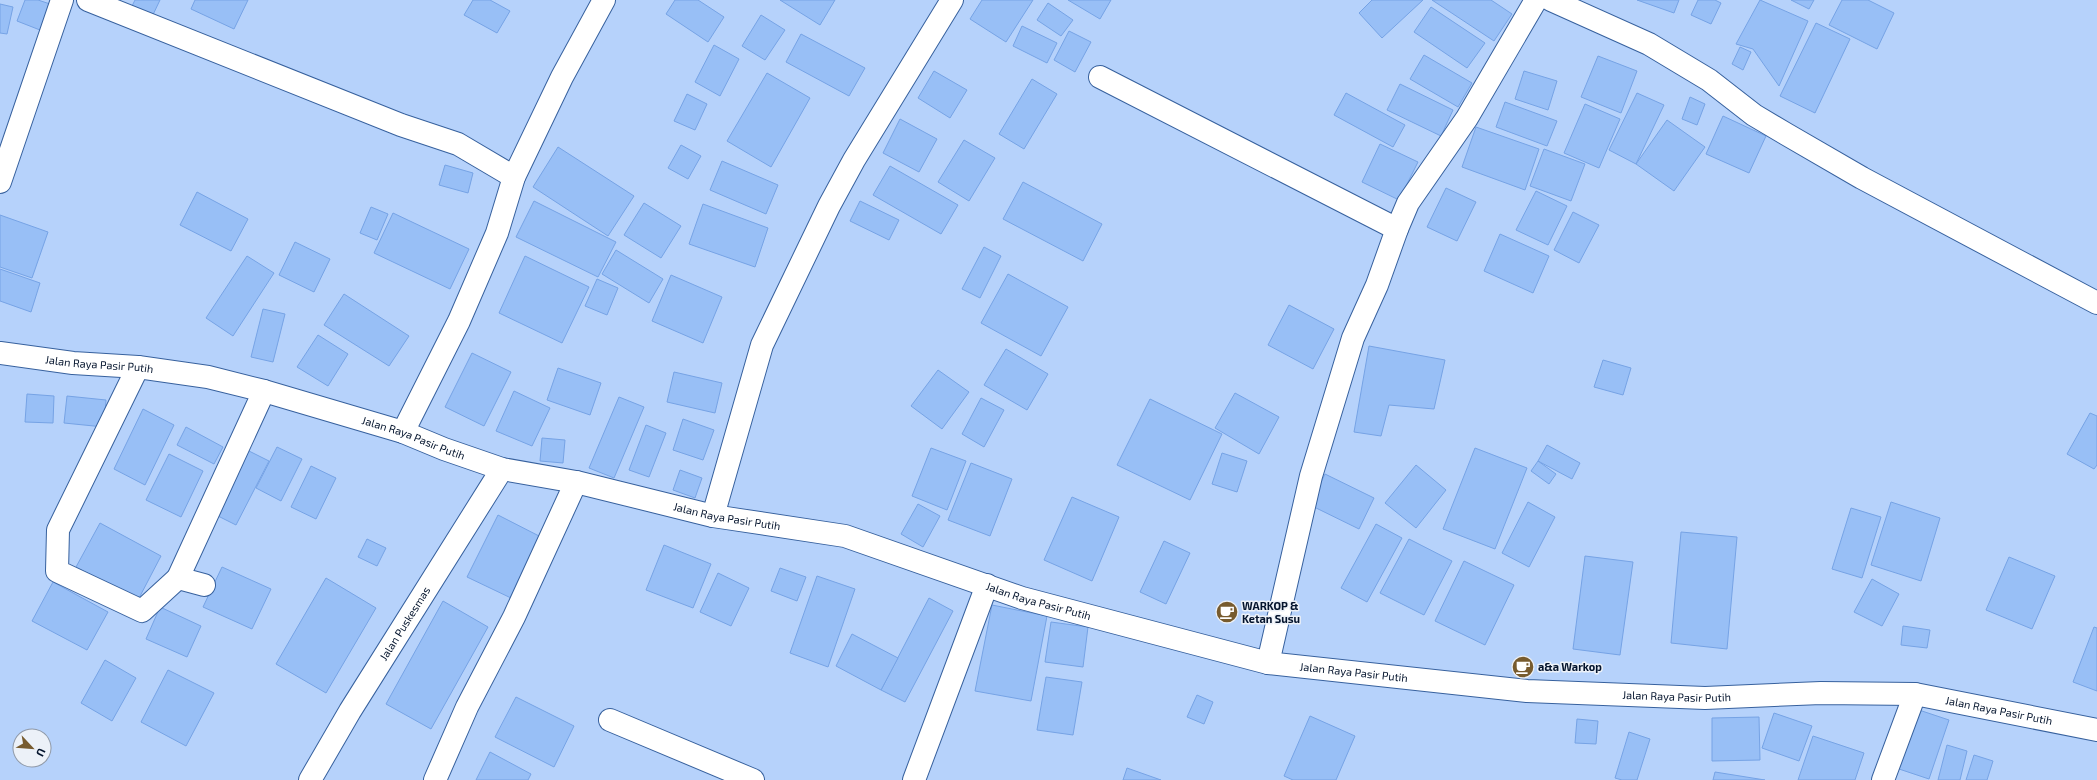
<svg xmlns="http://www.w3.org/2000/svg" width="2097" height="780" viewBox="0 0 2097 780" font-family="'Exo 2',sans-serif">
<rect width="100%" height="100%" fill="#b6d2fb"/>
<!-- building -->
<g fill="#98bff6" stroke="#76a3e5">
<polygon points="25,0 38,0 50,4 40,30 17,21"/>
<polygon points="135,0 160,0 150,21 130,10"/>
<polygon points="195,0 248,0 234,29 191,9"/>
<polygon points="473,0 490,0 510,11 497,33 464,15"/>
<polygon points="675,0 698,0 724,17 708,42 666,14"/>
<polygon points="780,0 835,0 820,25"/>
<polygon points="982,0 1033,0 1006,42 970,19"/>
<polygon points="1068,0 1111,0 1100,19"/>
<polygon points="1372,0 1423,0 1382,38 1359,13"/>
<polygon points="1432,0 1491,0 1512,14 1494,41"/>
<polygon points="1637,0 1679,0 1674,13"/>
<polygon points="1698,0 1715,0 1721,3 1711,24 1691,15"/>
<polygon points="1760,0 1808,21 1779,86 1753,49 1736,44"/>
<polygon points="1791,0 1814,0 1809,9"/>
<polygon points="1842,0 1868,0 1894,13 1877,49 1829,25"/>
<polygon points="1048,3 1073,20 1061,36 1037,20"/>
<polygon points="0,4 13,7 7,34 0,33"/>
<polygon points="1431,7 1485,43 1467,68 1414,32"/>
<polygon points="761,15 785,30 765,60 742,46"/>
<polygon points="1816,23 1850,39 1815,113 1780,96"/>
<polygon points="1022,26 1057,43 1047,63 1013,46"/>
<polygon points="1069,31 1091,42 1075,72 1054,60"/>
<polygon points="801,34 865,68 849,96 786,62"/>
<polygon points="714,45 739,59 720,96 695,82"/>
<polygon points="1740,47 1751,52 1743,70 1732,64"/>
<polygon points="1424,55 1472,83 1458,107 1410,79"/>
<polygon points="1598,56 1637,71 1621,113 1581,97"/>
<polygon points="934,71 967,90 950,118 918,98"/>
<polygon points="1524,71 1557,81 1548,110 1515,99"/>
<polygon points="767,73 810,98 771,167 727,141"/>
<polygon points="1032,79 1057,94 1024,149 999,134"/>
<polygon points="1400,84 1453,110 1441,136 1387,110"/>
<polygon points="1346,93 1405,125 1393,147 1334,115"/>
<polygon points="1637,93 1664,105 1636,164 1609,150"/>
<polygon points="687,94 707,104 695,130 674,121"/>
<polygon points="1690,97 1705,104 1697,125 1682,119"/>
<polygon points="1505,102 1557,121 1547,146 1496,127"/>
<polygon points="1585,104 1620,119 1599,168 1564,153"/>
<polygon points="1723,116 1766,136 1749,173 1706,154"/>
<polygon points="900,119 937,139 919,172 883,153"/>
<polygon points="1667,120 1705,147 1674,191 1636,164"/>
<polygon points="1476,127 1539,149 1525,190 1462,167"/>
<polygon points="964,140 995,158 969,201 938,182"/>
<polygon points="1380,144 1418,162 1399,200 1362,182"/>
<polygon points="681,145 701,156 688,179 668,168"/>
<polygon points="558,147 634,196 608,236 533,187"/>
<polygon points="1544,149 1585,164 1571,201 1530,186"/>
<polygon points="722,161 778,185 766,214 710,190"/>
<polygon points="445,165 473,173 468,193 439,185"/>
<polygon points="890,166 958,205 941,234 873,195"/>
<polygon points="1023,182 1102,224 1083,261 1003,219"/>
<polygon points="1446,188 1476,202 1457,241 1427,227"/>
<polygon points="1536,191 1567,206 1548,245 1516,230"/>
<polygon points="197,192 248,219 231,251 180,225"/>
<polygon points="534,201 616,242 598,277 516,237"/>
<polygon points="860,201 899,220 889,240 850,221"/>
<polygon points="644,203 681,226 661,258 624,235"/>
<polygon points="703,204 768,228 755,267 689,244"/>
<polygon points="371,207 388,214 377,240 360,233"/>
<polygon points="1573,212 1599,225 1579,263 1554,250"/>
<polygon points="393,213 469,249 450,289 374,253"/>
<polygon points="0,215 48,232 32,278 0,267"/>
<polygon points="1500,234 1549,256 1533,293 1484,271"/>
<polygon points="295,242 330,259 314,292 279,275"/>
<polygon points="984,247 1001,256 980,298 962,289"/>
<polygon points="616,250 663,279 649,303 602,274"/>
<polygon points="247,256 274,273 233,336 206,318"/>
<polygon points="525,256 589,287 562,343 499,313"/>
<polygon points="0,269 40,283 31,312 0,301"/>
<polygon points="1008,274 1068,307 1041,356 981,323"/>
<polygon points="671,275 722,297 703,343 652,321"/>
<polygon points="597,279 618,288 607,315 585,306"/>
<polygon points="344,294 409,336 389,366 324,325"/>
<polygon points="1289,305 1334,329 1313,369 1268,345"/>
<polygon points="263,309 285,314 273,362 251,357"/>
<polygon points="318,335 348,354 328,386 297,367"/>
<polygon points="1369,346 1445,360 1434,409 1389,405 1381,436 1354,432"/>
<polygon points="1006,349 1048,374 1027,410 984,385"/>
<polygon points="472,353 511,372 484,426 445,407"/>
<polygon points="1603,360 1631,368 1623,395 1594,387"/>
<polygon points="558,368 601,383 590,415 547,400"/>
<polygon points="938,370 969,392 942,429 911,406"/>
<polygon points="674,372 722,383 715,413 667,402"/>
<polygon points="514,391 550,408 532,446 496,431"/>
<polygon points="1235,393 1279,417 1259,454 1215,428"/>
<polygon points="27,394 54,396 53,423 25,422"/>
<polygon points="67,396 106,400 104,427 64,423"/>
<polygon points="619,397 644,407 614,478 589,468"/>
<polygon points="981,398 1004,410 984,447 962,434"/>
<polygon points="1150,399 1222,434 1190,500 1117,465"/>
<polygon points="143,409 174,425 145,485 114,469"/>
<polygon points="2090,413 2097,416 2097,465 2094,469 2067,454"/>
<polygon points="683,419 714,430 703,460 673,450"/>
<polygon points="646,425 666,433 649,477 629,470"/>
<polygon points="186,427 223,447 214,464 177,445"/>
<polygon points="542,438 565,440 563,463 540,461"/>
<polygon points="1547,445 1580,463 1572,479 1538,461"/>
<polygon points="277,447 302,459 281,501 256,488"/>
<polygon points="931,448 966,461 947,510 912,496"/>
<polygon points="1475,448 1527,468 1495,549 1443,529"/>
<polygon points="245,449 269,461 236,525 212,513"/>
<polygon points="1222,453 1247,461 1237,492 1212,484"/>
<polygon points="169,454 203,471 181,517 146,500"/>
<polygon points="1538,461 1556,474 1549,484 1531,471"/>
<polygon points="971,463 1012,479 990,536 948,520"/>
<polygon points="1416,465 1446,490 1416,528 1385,503"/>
<polygon points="311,466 336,478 316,519 291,507"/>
<polygon points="680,470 702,478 695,498 673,490"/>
<polygon points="1325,474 1374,498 1359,529 1310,505"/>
<polygon points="1072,497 1119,517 1092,581 1044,560"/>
<polygon points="1528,502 1555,517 1529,567 1502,553"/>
<polygon points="1891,502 1940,518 1921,581 1871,565"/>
<polygon points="918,504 940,516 923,547 901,534"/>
<polygon points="1851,508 1881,517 1862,578 1832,569"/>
<polygon points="498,515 541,537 511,598 467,577"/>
<polygon points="100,523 161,556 138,600 76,567"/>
<polygon points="1376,524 1402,538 1367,602 1341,588"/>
<polygon points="1681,532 1737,537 1727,649 1671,643"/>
<polygon points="367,539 386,548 377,566 358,557"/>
<polygon points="1409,539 1452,561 1424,615 1380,593"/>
<polygon points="1164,541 1190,553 1166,604 1140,592"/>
<polygon points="664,545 711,564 693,608 646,590"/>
<polygon points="1585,556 1633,562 1620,655 1573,649"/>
<polygon points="2009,557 2055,576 2032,629 1986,610"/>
<polygon points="1464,561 1514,585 1485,645 1435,621"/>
<polygon points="222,567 271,589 252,629 203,607"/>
<polygon points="780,568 806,577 797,601 771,591"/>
<polygon points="718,573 749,588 731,626 700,612"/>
<polygon points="817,576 855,589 828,667 790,653"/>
<polygon points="326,578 376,608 326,693 276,664"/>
<polygon points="1872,579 1899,594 1882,626 1854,612"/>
<polygon points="53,582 108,612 87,650 32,621"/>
<polygon points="929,598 953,611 905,702 881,690"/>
<polygon points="443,601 488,627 431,729 386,704"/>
<polygon points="992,605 1047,616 1031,701 975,691"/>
<polygon points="160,607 201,626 187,657 146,639"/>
<polygon points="1051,622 1088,627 1083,667 1045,662"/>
<polygon points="1903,626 1930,630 1927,648 1901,645"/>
<polygon points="2094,627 2097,628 2097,691 2073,682"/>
<polygon points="852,634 898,658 881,690 836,666"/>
<polygon points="105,660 136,678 112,721 81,703"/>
<polygon points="168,670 214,693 186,746 141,722"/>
<polygon points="1046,677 1082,682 1073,735 1037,730"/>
<polygon points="1197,695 1213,702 1204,724 1187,717"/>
<polygon points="516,697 574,726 554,767 495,737"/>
<polygon points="1916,709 1949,720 1929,779 1896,768"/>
<polygon points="1774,713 1812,726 1799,761 1762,748"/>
<polygon points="1310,716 1355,736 1336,780 1293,780 1284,776"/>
<polygon points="1759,717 1760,760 1712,761 1712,718"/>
<polygon points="1577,719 1598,721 1596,744 1575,743"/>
<polygon points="1629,732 1650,739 1637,780 1622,780 1615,778"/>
<polygon points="1813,736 1864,753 1855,780 1798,780"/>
<polygon points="1947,745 1967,751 1960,780 1938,780"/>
<polygon points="490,752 531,774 528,780 476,780"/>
<polygon points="1974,755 1993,761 1987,780 1966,780"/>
<polygon points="1127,768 1161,780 1123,780"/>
<polygon points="1715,772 1765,780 1713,780"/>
</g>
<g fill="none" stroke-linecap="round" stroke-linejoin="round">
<!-- minor casing -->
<g stroke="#37619e" stroke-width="24">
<g id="minor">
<polyline points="88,0 401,125 458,144 514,177"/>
<polyline points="1551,0 1649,44 1709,80 1754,115 1786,134 1862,178 2097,303"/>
<polyline points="1100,77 1397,229"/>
<polyline points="0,182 62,0"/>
<polyline points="138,367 58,530 57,571 142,611 178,578"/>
<polyline points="403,432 459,321 497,233 514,177 562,77 604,0"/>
<polyline points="713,516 762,345 829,206 854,160 952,0"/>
<polyline points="204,585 178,578 264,391"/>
<polyline points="1268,663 1311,476 1353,338 1377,285 1397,229 1408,203 1467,118 1536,0"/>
<polyline points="610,720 753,780"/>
<path id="s1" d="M310,780l40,-69 152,-242"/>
<polyline points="435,780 467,707 514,617 576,482"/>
<polyline points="914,780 987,585"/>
<polyline points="1883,780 1915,694"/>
</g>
</g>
<!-- tertiary casing -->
<g stroke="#37619e" stroke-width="24">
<g id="tertiary">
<path id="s2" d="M0,353l73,10 65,4 70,10 56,14 139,41 41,17 58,20 74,13 137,34 132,20 177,62 246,65 259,28 178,7 116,-5 94,1 182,36"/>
</g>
</g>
<!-- minor -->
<use href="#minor" stroke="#fff" stroke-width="22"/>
<!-- tertiary -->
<use href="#tertiary" stroke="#fff" stroke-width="22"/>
</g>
<!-- icons -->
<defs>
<g id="cafe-disc" transform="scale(1.15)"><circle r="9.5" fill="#775b2e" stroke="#ecf1f8"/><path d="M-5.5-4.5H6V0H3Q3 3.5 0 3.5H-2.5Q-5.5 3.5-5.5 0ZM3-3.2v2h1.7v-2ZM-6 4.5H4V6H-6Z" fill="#fff"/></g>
</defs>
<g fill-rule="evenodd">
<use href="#cafe-disc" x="1227" y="612"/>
<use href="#cafe-disc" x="1523" y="667"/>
</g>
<g text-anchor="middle" stroke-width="3" stroke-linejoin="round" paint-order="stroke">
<!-- street labels -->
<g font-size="11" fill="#04142d" stroke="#ecf1f8">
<text dy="4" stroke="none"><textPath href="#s2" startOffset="100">Jalan Raya Pasir Putih</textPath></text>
<text dy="4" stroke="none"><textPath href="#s2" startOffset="424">Jalan Raya Pasir Putih</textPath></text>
<text dy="4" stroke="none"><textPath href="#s2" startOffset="748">Jalan Raya Pasir Putih</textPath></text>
<text dy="4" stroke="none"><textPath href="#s2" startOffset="1072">Jalan Raya Pasir Putih</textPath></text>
<text dy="4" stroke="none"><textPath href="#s1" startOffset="183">Jalan Puskesmas</textPath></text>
<text dy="4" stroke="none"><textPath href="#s2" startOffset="1396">Jalan Raya Pasir Putih</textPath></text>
<text dy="4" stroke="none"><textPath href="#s2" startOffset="1720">Jalan Raya Pasir Putih</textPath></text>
<text dy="4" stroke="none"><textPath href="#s2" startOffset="2044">Jalan Raya Pasir Putih</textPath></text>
</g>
<!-- poi labels -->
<g font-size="11" font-weight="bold" fill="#04142d" stroke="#ecf1f8" text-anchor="start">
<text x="1242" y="610">WARKOP &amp;<tspan x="1242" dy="13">Ketan Susu</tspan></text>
<text x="1538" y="671">a&amp;a Warkop</text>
</g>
</g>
<!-- north arrow -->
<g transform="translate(32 748) rotate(116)"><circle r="19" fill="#ecf1f8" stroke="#8f99a7"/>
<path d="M0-3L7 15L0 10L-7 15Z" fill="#775b2e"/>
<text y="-6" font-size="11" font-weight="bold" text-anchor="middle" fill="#04142d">U</text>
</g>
</svg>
